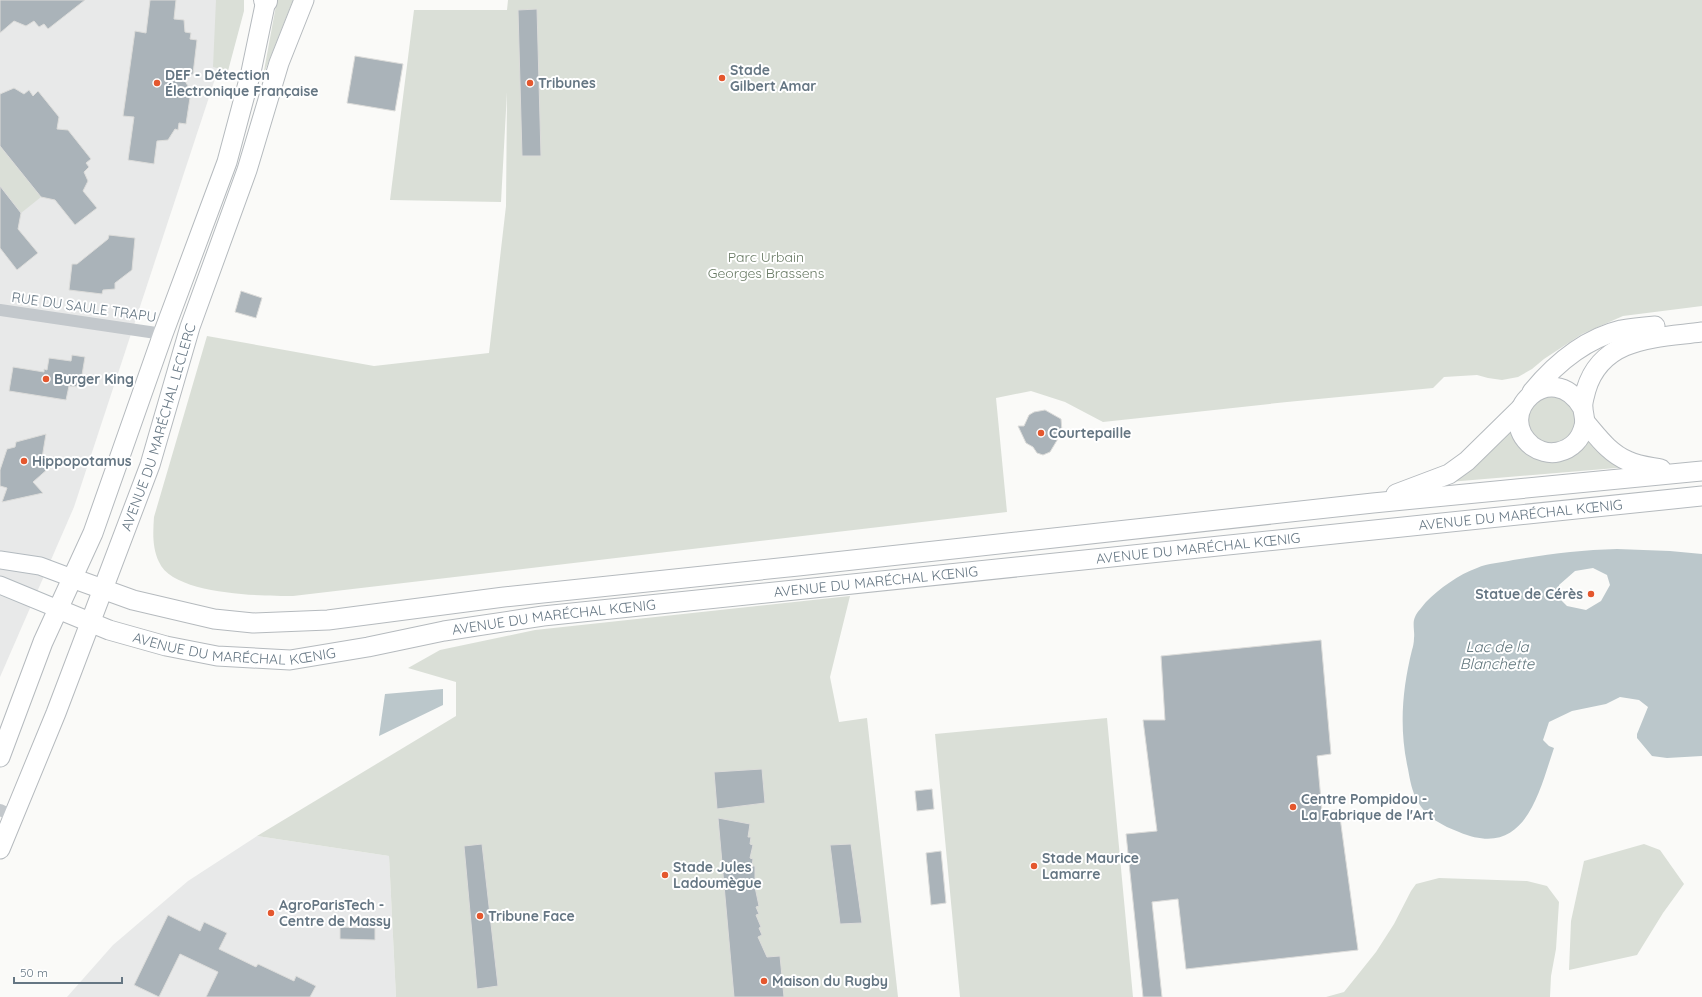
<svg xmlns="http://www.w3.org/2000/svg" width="1702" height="997" viewBox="0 0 1702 997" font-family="Quicksand,sans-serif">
<rect width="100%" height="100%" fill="#fafaf8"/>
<!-- built -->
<g fill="#e8e9e9">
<polygon points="0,0 241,0 74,507 0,677"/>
<polygon points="257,836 389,856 396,997 67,997 113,945 188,881"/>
</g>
<!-- green -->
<g fill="#dadfd7">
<polygon points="216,0 244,0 244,11 228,71 213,67"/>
<polygon points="277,0 293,0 263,76"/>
<path d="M508,0h1194v306l-79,10 -41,18 -38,25 -12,10 -14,8 -16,3 -14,-2 -11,-3 -33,2 -11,11 -146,14 -184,20 -38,-20 -34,-11 -35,7 11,114 -714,84c-32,0 -120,-1 -134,-34 -7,-15 -6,-30 -5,-45l53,-181 167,30 115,-13 17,-147 1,-114 -6,110 -111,-2 24,-190h93z"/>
<polygon points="0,146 41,197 21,213 0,186"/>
<polygon points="1555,394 1575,408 1577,424 1569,438 1554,444 1538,440 1527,427 1528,410 1532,402"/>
<polygon points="1511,426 1519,444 1580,451 1589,441 1628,467 1449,482"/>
<polygon points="850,596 830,677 839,722 867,718 898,997 396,997 389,856 257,836 456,716 456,682 408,668 440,650 535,630"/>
<polygon points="1107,718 1133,997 960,997 935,734"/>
<polygon points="1644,844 1660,850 1684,884 1663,913 1637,955 1569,970 1571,921 1584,861"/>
<polygon points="1439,878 1527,881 1547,886 1559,902 1556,949 1551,976 1550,997 1326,997 1344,992 1376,952 1394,924 1411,891 1416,884"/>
</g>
<!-- water -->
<g fill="#bbc7cb" fill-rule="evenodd">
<path d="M1617,549l53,2 32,3v202l-35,2 -15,-2 -15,-18v-4l11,-27 -9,-7 -19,-3 -14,7 -34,7 -23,11 -6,18 6,6 5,2c-16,47 -29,112 -95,84 -16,-6 -33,-15 -41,-30 -6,-10 -8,-22 -10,-33 -9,-40 -6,-79 4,-119 1,-3 2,-8 2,-12 1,-6 -2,-15 1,-21 2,-5 8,-11 11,-15 13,-13 33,-28 51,-34 11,-5 24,-5 36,-8 36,-6 68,-10 104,-11zM1593,568l14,7 3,10 -9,16 -15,9 -19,-4 -9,-9 1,-12 16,-14z"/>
<polygon points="443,689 443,705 379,736 385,694"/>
</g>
<!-- building -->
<g fill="#aab3b9" stroke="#dcdcda">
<polygon points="0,0 85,0 48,29 44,24 39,27 34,21 26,26 14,21 0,33"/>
<polygon points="150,0 176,0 174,19 184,20 185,32 191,33 190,39 197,40 193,74 185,81 191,91 186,124 179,123 178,130 175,129 168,140 157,141 154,164 128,160 134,117 123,116 135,31 146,33"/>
<polygon points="537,9 541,156 522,156 518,10"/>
<polygon points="355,56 403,64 395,111 347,103"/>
<polygon points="14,88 24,94 29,90 33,96 38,91 59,117 57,129 68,130 91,159 86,163 89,167 84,172 88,181 83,191 97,208 75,225 55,200 41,197 0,146 0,94"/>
<polygon points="0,186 21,213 18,229 38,253 17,270 0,248"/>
<polygon points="109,235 135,238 132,270 115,283 115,289 103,290 102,294 69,290 72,264 77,264 108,239"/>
<polygon points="241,291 262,298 256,318 235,312"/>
<polygon points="72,355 85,357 80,387 69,386 66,400 9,391 13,367 44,372 44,369 47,370 49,358 71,361"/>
<polygon points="1045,410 1061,419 1062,432 1050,452 1043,455 1037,453 1033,447 1026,443 1018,426 1024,426 1029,415 1034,412"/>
<polygon points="46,434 42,458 50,467 33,482 43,493 2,502 7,488 0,486 0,470 7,449 15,447 16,442"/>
<polygon points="1321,640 1331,754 1317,756 1322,811 1339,810 1358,950 1186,969 1178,899 1152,902 1162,997 1143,997 1126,834 1157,831 1143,720 1165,720 1161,656"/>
<polygon points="762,769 765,803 717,809 714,772"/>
<polygon points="932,789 934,809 917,811 915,791"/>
<polygon points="718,818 750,824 748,837 751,837 750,844 753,845 750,858 753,859 752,866 755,866 755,887 759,906 756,907 759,914 756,915 761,927 759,928 762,935 758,937 767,957 780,956 784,997 734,997"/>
<polygon points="482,844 498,986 477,989 464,846"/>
<polygon points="851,844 862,923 840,924 830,845"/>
<polygon points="941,851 946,903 931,905 926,853"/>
<polygon points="168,915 200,931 204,922 227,933 219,949 256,967 258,964 294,981 296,976 316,986 310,997 206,997 218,972 180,954 159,997 134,985"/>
<polygon points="340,927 375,928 375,940 340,939"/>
</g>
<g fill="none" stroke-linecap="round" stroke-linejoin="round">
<!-- secondary casing -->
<g stroke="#b3babf" stroke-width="19">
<g id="secondary">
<polyline points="0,560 40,566 72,578"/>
<polyline points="0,585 58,609"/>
</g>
</g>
<!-- primary casing -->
<g stroke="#b5babe" stroke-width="21">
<g id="primary">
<path d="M1532,392c24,-29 52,-53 89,-62 11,-2 23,-3 34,-4"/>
<path d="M1582,407c-30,-50 -90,6 -50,39 7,5 17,8 26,6 14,-3 23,-13 26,-26 2,-7 -1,-12 -1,-18 -1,-6 2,-13 3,-18 16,-54 71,-52 116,-58"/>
<path d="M1585,422c13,15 24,31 43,39 10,5 23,6 33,8"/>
<polyline points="1396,494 1449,474 1467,461 1520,409"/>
<polyline points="72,578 133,600 214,619 253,623 328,620 504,597 798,566 1373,503 1702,471"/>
<path id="s1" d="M58,609l51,21 57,16 51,10 73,4 78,-13 76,-16 99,-15 1159,-120"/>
<polyline points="0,757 43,642 93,533 163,334 227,162 251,72 266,0"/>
<path id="s2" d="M0,849l56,-136 94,-248 40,-138 57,-157 32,-107 25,-63"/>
</g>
</g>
<!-- highway casing -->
<g stroke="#b4b9bd" stroke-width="24">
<polyline id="highway" points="265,0 266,1"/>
</g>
<!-- street -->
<g stroke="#c3c8cc" stroke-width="12">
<polyline points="0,310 163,334"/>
<polyline points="0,810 13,816"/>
</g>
<!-- secondary -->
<use href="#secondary" stroke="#fff" stroke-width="17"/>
<!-- primary -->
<use href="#primary" stroke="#fff" stroke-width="19"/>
<!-- highway -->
<use href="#highway" stroke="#fff" stroke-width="22"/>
</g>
<!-- markers -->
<g fill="#e4572e" stroke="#fff" stroke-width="1.5">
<circle cx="722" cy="78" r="4"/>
<circle cx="157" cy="83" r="4"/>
<circle cx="530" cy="83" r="4"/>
<circle cx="46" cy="379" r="4"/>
<circle cx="1041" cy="433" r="4"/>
<circle cx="24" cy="461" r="4"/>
<circle cx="1591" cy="594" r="4"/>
<circle cx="1293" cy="807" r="4"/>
<circle cx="1034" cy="866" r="4"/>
<circle cx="665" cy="875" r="4"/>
<circle cx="271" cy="913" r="4"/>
<circle cx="480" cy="916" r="4"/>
<circle cx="764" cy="981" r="4"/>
</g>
<g text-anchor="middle" stroke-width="4" stroke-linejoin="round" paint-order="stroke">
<!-- poi labels -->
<g font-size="14" font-weight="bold" fill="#657683" stroke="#fff" text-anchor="start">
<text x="730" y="75">Stade<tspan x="730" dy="16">Gilbert Amar</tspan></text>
<text x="165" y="80">DEF - Détection<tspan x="165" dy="16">Électronique Française</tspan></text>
<text x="538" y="88">Tribunes</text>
<text x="54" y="384">Burger King</text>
<text x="1049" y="438">Courtepaille</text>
<text x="32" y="466">Hippopotamus</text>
<text x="1583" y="599" text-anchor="end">Statue de Cérès</text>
<text x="1301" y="804">Centre Pompidou -<tspan x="1301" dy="16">La Fabrique de l'Art</tspan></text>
<text x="1042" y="863">Stade Maurice<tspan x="1042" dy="16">Lamarre</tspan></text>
<text x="673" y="872">Stade Jules<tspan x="673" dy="16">Ladoumègue</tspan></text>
<text x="279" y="910">AgroParisTech -<tspan x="279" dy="16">Centre de Massy</tspan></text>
<text x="488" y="921">Tribune Face</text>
<text x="772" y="986">Maison du Rugby</text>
</g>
<!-- park labels -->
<g font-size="14" fill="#687a64" stroke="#fff">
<text x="766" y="262">Parc Urbain<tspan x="766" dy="16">Georges Brassens</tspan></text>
</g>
<!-- street labels -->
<g font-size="14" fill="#657683" stroke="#fff">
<text transform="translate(84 307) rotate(8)" y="5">RUE DU SAULE TRAPU</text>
<text dy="5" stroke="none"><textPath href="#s2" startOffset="451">AVENUE DU MARÉCHAL LECLERC</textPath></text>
<text dy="5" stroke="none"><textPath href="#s1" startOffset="1479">AVENUE DU MARÉCHAL KŒNIG</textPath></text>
<text dy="5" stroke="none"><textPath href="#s1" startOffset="1155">AVENUE DU MARÉCHAL KŒNIG</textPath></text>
<text dy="5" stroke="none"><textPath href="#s1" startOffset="831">AVENUE DU MARÉCHAL KŒNIG</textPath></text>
<text dy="5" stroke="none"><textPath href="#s1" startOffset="507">AVENUE DU MARÉCHAL KŒNIG</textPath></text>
<text dy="5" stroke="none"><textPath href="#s1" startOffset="183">AVENUE DU MARÉCHAL KŒNIG</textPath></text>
</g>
<!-- water labels -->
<g font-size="15" font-style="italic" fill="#60757c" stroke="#fff">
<text x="1497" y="652">Lac de la<tspan x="1497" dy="17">Blanchette</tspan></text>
</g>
</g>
<!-- scale -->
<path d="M14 977v6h108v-6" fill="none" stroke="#657683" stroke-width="2"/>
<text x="20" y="977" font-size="12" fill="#657683" stroke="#ffffff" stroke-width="3" paint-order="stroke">50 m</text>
</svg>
